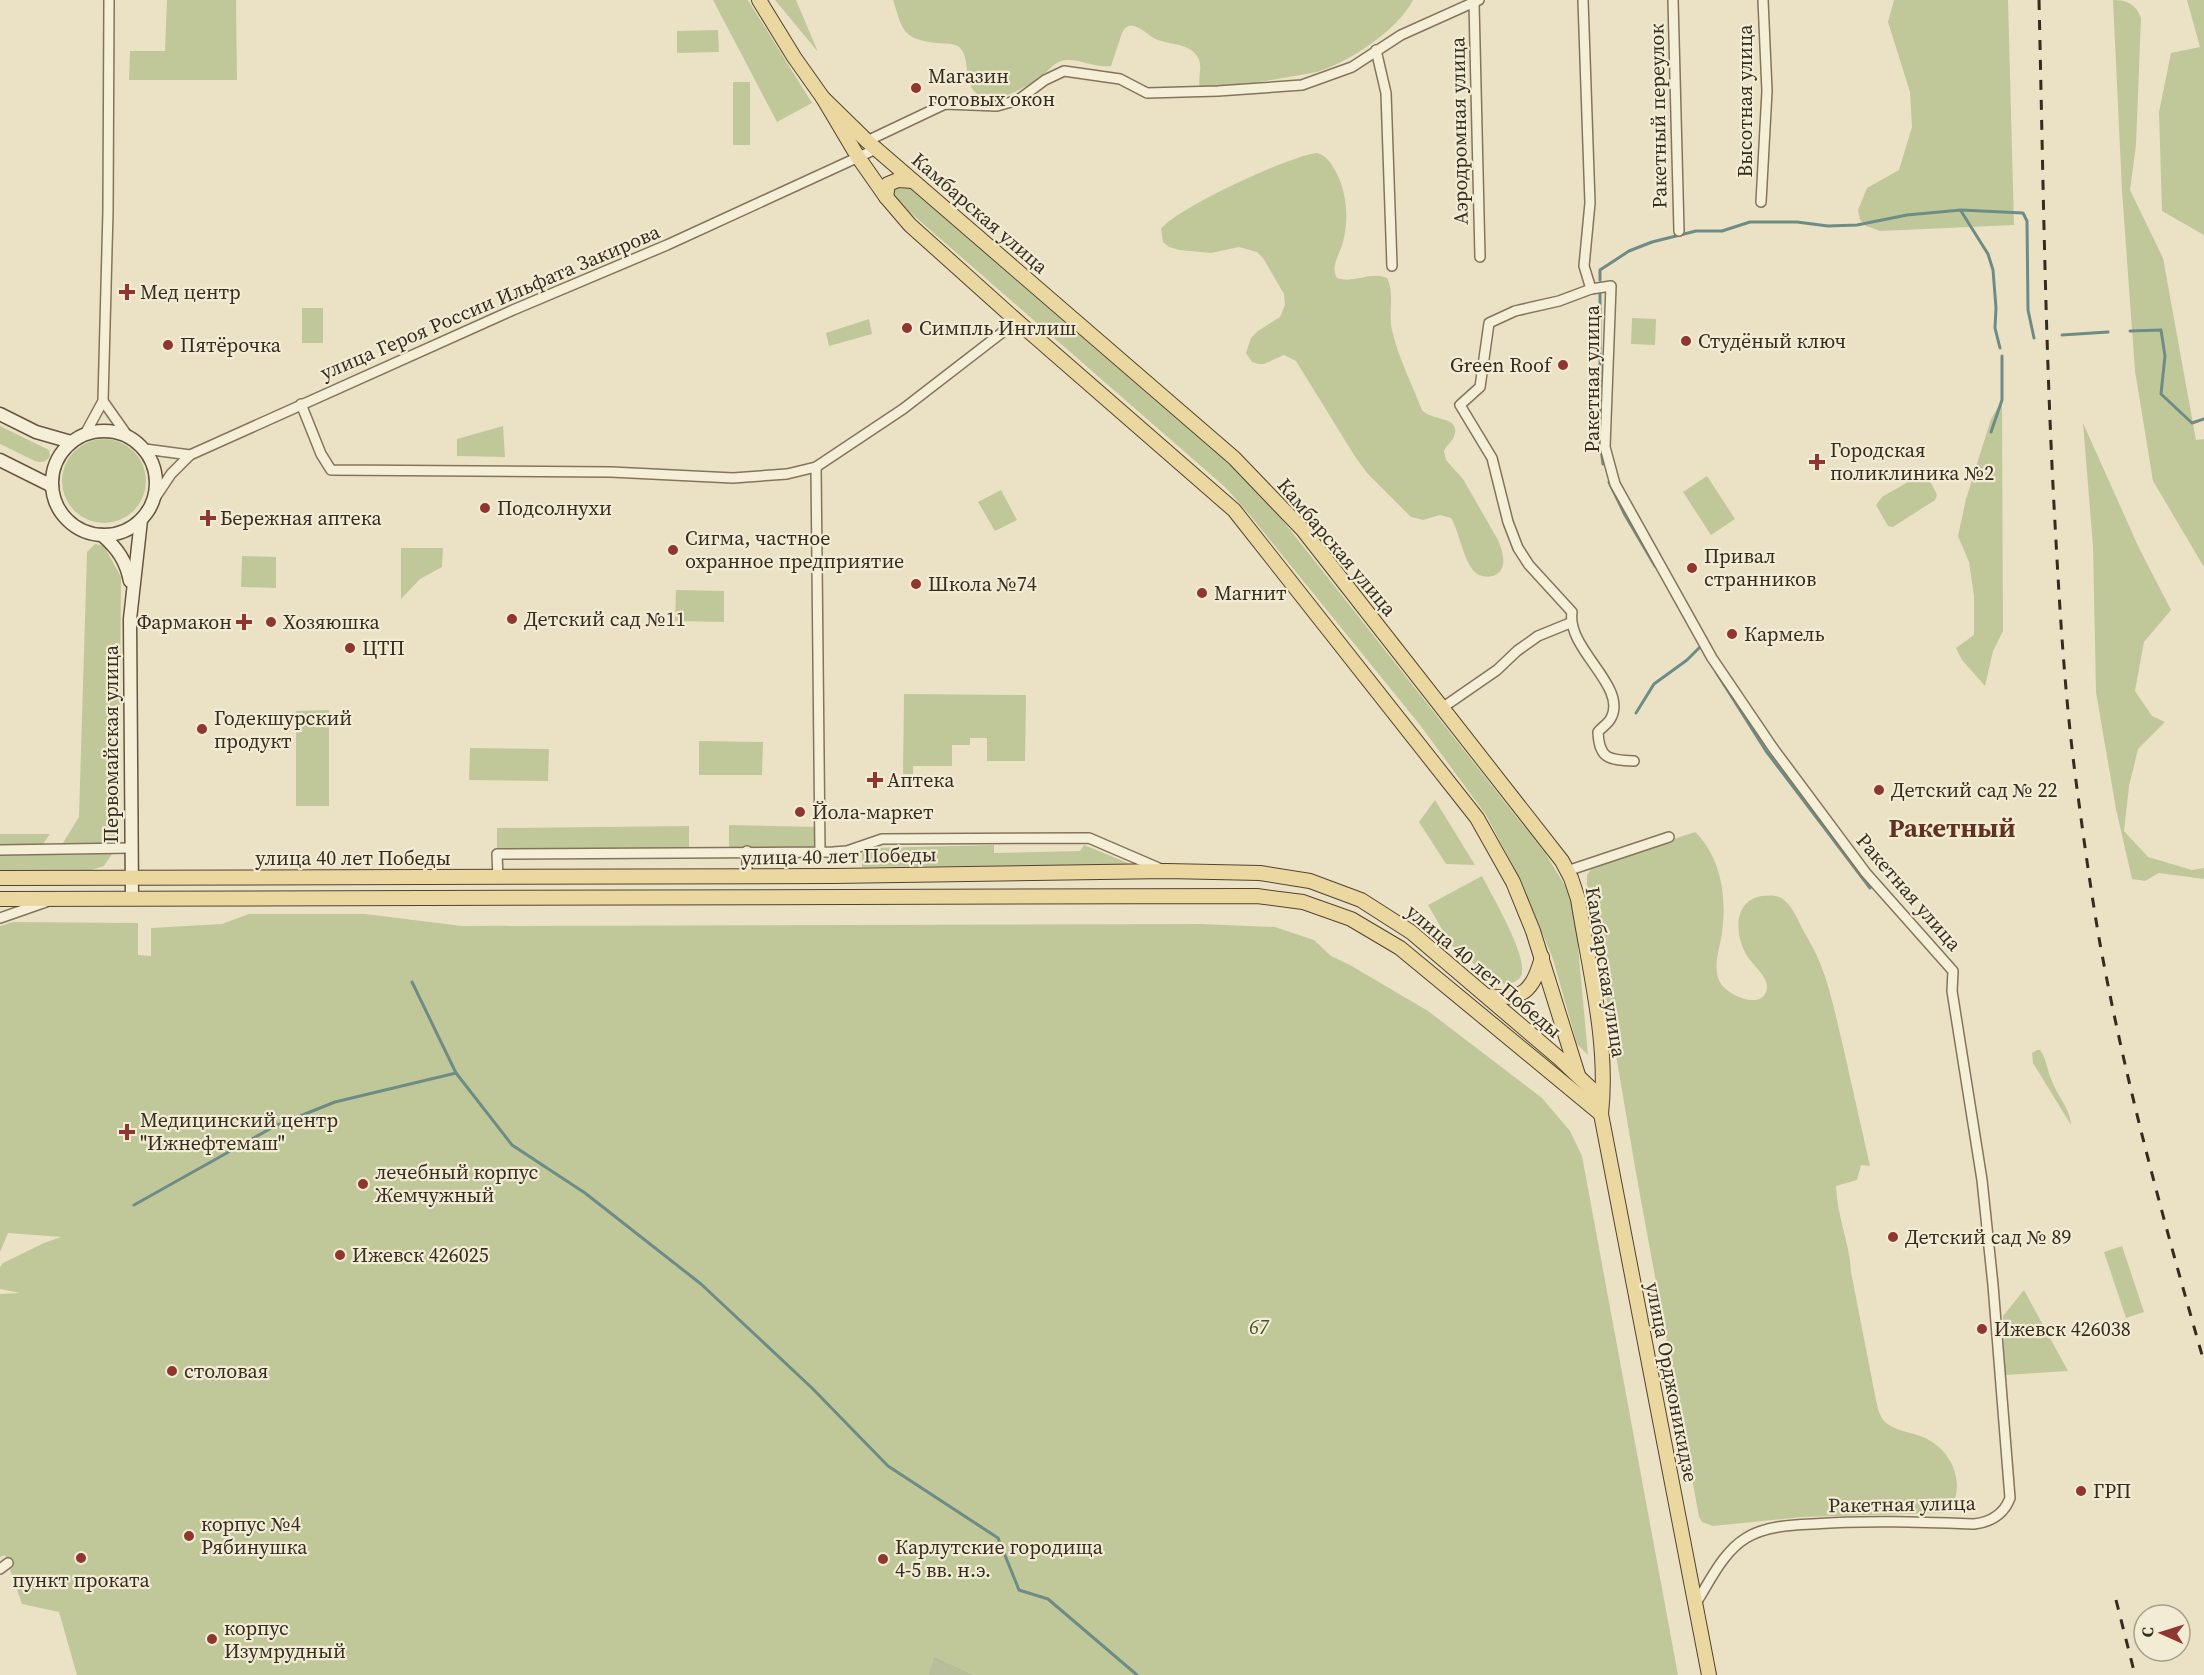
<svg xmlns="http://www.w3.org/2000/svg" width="2204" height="1675" viewBox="0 0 2204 1675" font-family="'Source Serif 4',serif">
<rect width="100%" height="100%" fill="#ebe2c5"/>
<!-- green -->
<g fill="#c0c89a">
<polygon points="167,0 236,0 237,80 129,80 130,51 165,51"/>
<polygon points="713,0 748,0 812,103 777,122"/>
<polygon points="775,0 796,0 818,52"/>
<path d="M893,0h520c-15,30 -64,62 -96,72l-109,19 -8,-3c-3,-11 4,-22 -3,-32 -9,-13 -26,-11 -39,-16 -9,-3 -16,-13 -25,-14 -6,-1 -8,2 -11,7l-11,33c-16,2 -31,-7 -45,-6 -12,1 -18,12 -27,18 -14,10 -47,29 -63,15 -14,-12 -4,-43 -21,-48 -5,-2 -12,-1 -18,-2 -35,-4 -34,-12 -44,-43z"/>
<polygon points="1894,0 2008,0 2014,225 1880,231 1866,226 1860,220 1858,210 1867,188 1899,170 1912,127 1910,92 1888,22"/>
<path d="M2113,0c14,0 23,4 28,18l-5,127 -6,45 33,68 33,182 8,-1v128l-51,-86 -18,-110 -13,-180z"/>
<polygon points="2187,0 2204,0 2204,235 2162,211 2159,112 2171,53 2200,47"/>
<polygon points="718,30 719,52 677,53 677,31"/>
<rect x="733" y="82" width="17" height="63"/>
<path d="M1317,153c10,3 14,10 19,19 11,21 13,47 7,70 -3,13 -13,23 -6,36 17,6 33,-7 50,0 8,15 1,35 5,52 6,27 20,54 30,80 10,12 42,5 31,29 -3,4 -7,7 -9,12l2,9 17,19 35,61c5,12 11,30 -5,36 -5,1 -9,1 -14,-1 -15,-7 -19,-43 -28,-57l-11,-3 -17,5 -12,-3 -44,-44 -13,-18 -58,-94 -12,-6 -20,9h-6l-6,-2 -6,-9 5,-15 7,-7 22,-14 5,-12 -1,-11 -21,-36 -6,-6 -18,-5 -28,6 -32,-3 -10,-3 -6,-5 -2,-13c14,-20 130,-74 156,-76z"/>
<polygon points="907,186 1238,472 1269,503 1545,853 1569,892 1577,935 1588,1055 1577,1044 1553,959 1518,875 1486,815 1420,725 1249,514 1225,487 898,202 893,195 893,187"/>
<rect x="302" y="308" width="21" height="35"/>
<polygon points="1632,318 1656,319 1655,345 1631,344"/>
<polygon points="869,319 872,334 829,346 826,333"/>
<polygon points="2002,400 2003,631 1993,651 1985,686 1962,660 1956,648 1974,635 1974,596 1969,562 1958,536 1966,499 1991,419"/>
<polygon points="2083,423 2139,548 2171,610 2144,642 2135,691 2152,716 2165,722 2138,749 2129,786 2124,831 2148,857 2192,870 2204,868 2204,879 2159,873 2145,881 2132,879 2116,809 2096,692 2093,546"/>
<path d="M0,426l49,24 1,6c-4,6 -8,7 -15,5l-35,-17z"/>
<polygon points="503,426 505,457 457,456 457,439"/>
<circle cx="104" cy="481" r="42"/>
<path d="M1920,475c10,4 13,11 17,20l-2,5 -42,27 -5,-1 -12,-21 6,-8z"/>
<polygon points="1707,476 1735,519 1711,535 1683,492"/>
<polygon points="1001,490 1017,520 995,531 978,502"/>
<polygon points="95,544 104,546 121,577 119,831 113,843 63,843 79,817 87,552"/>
<polygon points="401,548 443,548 442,567 420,579 401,599"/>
<polygon points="242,556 276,557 276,588 241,587"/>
<polygon points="676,590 724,591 724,622 675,621"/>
<polygon points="904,694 1026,695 1025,761 987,761 987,738 970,738 970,745 952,745 952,766 913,766 913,774 903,774"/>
<polygon points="329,710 329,806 296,806 296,711"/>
<polygon points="699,741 763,742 762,775 699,775"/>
<polygon points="470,748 549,749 548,781 469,780"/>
<polygon points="1435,800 1475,865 1446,864 1419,822"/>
<polygon points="729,825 820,827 820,852 729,852"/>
<polygon points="689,826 689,852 497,854 497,828"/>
<path d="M1695,832c26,25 32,65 27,101 -2,15 -10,34 -2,49 6,13 44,30 47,6 1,-12 -16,-24 -21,-34 -12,-21 -12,-54 16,-58 8,-1 16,-1 22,4 9,7 14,20 19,30 6,11 13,22 17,33 11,27 16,55 23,83 9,40 18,80 27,120l-9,-1 -4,15 -21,6c1,31 14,58 15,86l25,128c2,8 3,15 8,21 10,10 27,11 39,16 28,12 43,44 28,72l-8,4 -141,4 -89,9 -11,-4 -3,-5 -63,-344 -49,-289v-9l7,-10z"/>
<polygon points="0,834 50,834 43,844 0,844"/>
<polygon points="994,845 994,853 1080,851 1084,845 1133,865 862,867 862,853 874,848"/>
<polygon points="112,854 104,866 91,870 0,870 0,855"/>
<path d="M1482,876c10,20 44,77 40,97 -1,7 -8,9 -14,12l-13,-4 -44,-36 -23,-40z"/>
<polygon points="249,914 365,914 462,926 1201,924 1275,927 1314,940 1331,956 1350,965 1428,1011 1542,1098 1570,1131 1582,1156 1678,1675 974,1675 934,1656 928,1675 77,1675 59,1612 22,1604 5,1555 0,1557 0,1294 20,1293 0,1289 0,1267 3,1263 44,1243 61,1237 8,1233 0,1252 0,926 13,922 138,923 138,955 151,956 151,928 222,924"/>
<path d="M2037,1050h3c7,9 7,21 12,31 5,14 19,29 19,44l-38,-62 -1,-10z"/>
<polygon points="2122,1246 2144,1312 2126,1318 2104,1252"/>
<polygon points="2024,1290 2068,1371 2005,1375 2003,1316"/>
</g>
<!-- cemetery -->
<polygon fill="#b7be99" points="934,1656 974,1675 928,1675"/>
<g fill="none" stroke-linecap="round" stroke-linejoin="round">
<!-- stream -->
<g stroke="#6e8c86" stroke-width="3">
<polyline points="1961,211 1988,254 1993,270 1996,308 1995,328 2000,348"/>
<polyline points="1600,280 1600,270 1629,251 1652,242 1696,231 1722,231 1750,222 1797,222 1828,226 1857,225 1907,215 1961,210 2023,213 2027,221 2028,310 2034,338"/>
<polyline points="1600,293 1600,441 1603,464"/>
<polyline points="2130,331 2161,330 2165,356 2161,394 2192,423 2204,419"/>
<polyline points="2062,335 2108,332"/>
<polyline points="1991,432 2002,400 2002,356"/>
<polyline points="1609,482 1625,515 1655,566"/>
<polyline points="1716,672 1766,751 1870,888"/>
<polyline points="1636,713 1654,684 1687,660 1701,646"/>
<polyline points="412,982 456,1073 512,1145 585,1193 701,1284 812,1388 888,1466 998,1538 1019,1590 1048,1599 1137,1675"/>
<polyline points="134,1205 275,1126 335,1102 456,1073"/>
</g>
<!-- minor casing -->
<g stroke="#84745d" stroke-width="12">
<g id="minor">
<path d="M1583,0l7,203 -6,63 7,23 20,-3 -6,161 10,37 97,174 61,90 93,125 87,98 -1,20 30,189 11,105 17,213c-6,16 -19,24 -36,26 -54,-2 -107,-4 -161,0 -22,1 -48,2 -67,14 -23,14 -36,43 -50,65"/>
<polyline points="1673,0 1679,231"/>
<polyline points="1474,3 1480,257"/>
<polyline points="1376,50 1386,93 1392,266"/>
<polyline points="867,141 945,104 997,106 1018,100 1045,80 1064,71 1120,79 1147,93 1218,91 1302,85 1352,67 1401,35 1479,0"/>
<polyline points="1761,202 1767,91 1763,0"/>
<path d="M1591,289l-32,12 -44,10 -26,12 -9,64 -20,18 32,53 16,64 10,26 11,17 43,47c-6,37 56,74 39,106 -3,6 -9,9 -13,14 1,27 11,28 36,29"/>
<polyline points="103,401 127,435"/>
<polyline points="301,404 321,454 331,470 611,472 733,478 787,474 816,467 903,409 1017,321"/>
<polyline points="85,434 103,401 108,211 109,0"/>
<polyline points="145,449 190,455"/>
<polyline points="816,467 820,852"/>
<polyline points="153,501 171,474 190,455 513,310 667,245 876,149"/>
<polyline points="1442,708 1497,670 1517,651 1538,636 1570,623"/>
<polyline points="0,850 131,848"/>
<polyline points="1567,871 1669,837"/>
<polyline points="747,877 747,851"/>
<polyline points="498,878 497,854 833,852 847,851 882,839 1089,838 1161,869"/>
<polyline points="0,918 46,902"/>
<polyline points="0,1569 8,1563"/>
</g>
</g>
<!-- secondary casing -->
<g stroke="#665540" stroke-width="15">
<g id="secondary">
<polyline points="0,414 36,432 71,442"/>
<circle cx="104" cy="483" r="52"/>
<polyline points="0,460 52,486"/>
<path d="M102,535c16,14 24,26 28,46"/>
<polyline points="132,898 130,619 141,520"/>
</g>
</g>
<!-- primary casing -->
<g stroke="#534231" stroke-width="16">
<g id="primary">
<polyline points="759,0 794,57 823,98 858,157 886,197 910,225 1017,321 1234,510 1477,818 1513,882 1533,931 1578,1075"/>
<path d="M823,98l44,43 367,317 69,72 259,331 9,17 7,21c11,70 31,144 23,215l108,561"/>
<polyline points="886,197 888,184 898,180 913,181"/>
<polyline points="0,878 833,876 1167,871 1260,873 1310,881 1361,900 1411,932 1560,1059 1602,1099"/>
<polyline points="0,899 1257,896 1303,902 1351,919 1400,948 1601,1114"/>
<path d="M1487,996c36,5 46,-5 55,-39"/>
</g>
</g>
<!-- minor -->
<use href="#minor" stroke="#f6efd8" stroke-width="9"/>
<!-- secondary -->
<use href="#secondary" stroke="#f6efd8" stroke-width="12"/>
<!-- primary -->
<use href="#primary" stroke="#ebd8a0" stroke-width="14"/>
<!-- rail -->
<g stroke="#362b1f" stroke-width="3" stroke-dasharray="10 10" stroke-linecap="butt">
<path d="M2039,0c4,168 6,337 15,505 5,92 10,185 22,276 7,52 14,105 23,157 26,144 65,284 105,424"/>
<polyline points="2116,1600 2135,1675"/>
</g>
</g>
<!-- markers -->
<g fill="#8f3631" stroke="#f3ecd4" stroke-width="2">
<circle cx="916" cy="88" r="6"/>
<path d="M124 283h6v6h6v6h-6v6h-6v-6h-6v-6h6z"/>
<circle cx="907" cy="328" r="6"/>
<circle cx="1686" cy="341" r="6"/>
<circle cx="168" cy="345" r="6"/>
<circle cx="1563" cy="365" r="6"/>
<path d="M1814 453h6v6h6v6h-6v6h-6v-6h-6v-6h6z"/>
<circle cx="485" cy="508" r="6"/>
<path d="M205 509h6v6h6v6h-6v6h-6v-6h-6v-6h6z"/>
<circle cx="673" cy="550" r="6"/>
<circle cx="1692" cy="568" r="6"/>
<circle cx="916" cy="584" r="6"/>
<circle cx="1202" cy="593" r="6"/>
<circle cx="512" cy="619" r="6"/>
<path d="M241 613h6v6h6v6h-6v6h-6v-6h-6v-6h6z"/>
<circle cx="271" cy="622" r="6"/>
<circle cx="1732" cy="634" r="6"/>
<circle cx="350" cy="648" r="6"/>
<circle cx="202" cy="729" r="6"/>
<path d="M872 771h6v6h6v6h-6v6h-6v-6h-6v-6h6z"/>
<circle cx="1879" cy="790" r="6"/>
<circle cx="800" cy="812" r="6"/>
<path d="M124 1123h6v6h6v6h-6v6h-6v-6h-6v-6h6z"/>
<circle cx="363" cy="1184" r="6"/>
<circle cx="1893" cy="1237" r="6"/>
<circle cx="340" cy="1255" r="6"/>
<circle cx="1982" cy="1329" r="6"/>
<circle cx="172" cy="1371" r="6"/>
<circle cx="2081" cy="1491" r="6"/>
<circle cx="189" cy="1536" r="6"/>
<circle cx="81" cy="1558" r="6"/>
<circle cx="883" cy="1559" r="6"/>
<circle cx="212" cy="1639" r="6"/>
</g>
<g text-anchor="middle" stroke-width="4.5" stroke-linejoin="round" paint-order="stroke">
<!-- poi labels -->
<g font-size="20" fill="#362b1f" stroke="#f3ecd4" text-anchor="start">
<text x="928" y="83">Магазин<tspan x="928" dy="23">готовых окон</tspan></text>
<text x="140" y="299">Мед центр</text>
<text x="919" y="335">Симпль Инглиш</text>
<text x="1698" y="348">Студёный ключ</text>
<text x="180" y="352">Пятёрочка</text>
<text x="1551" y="372" text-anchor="end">Green Roof</text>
<text x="1830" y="457">Городская<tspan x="1830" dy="23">поликлиника №2</tspan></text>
<text x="497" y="515">Подсолнухи</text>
<text x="220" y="525">Бережная аптека</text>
<text x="685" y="545">Сигма, частное<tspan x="685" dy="23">охранное предприятие</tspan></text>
<text x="1704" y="563">Привал<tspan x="1704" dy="23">странников</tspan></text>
<text x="928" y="591">Школа №74</text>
<text x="1214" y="600">Магнит</text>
<text x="524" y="626">Детский сад №11</text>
<text x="232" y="629" text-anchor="end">Фармакон</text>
<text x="283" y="629">Хозяюшка</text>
<text x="1744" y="641">Кармель</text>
<text x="362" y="655">ЦТП</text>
<text x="214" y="725">Годекшурский<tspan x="214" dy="23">продукт</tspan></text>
<text x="887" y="787">Аптека</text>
<text x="1891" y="797">Детский сад № 22</text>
<text x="812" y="819">Йола-маркет</text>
<text x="140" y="1127">Медицинский центр<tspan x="140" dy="23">"Ижнефтемаш"</tspan></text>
<text x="375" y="1179">лечебный корпус<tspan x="375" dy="23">Жемчужный</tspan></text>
<text x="1905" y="1244">Детский сад № 89</text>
<text x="352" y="1262">Ижевск 426025</text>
<text x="1994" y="1336">Ижевск 426038</text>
<text x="184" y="1378">столовая</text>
<text x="2093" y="1498">ГРП</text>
<text x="201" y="1531">корпус №4<tspan x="201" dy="23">Рябинушка</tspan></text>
<text x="895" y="1554">Карлутские городища<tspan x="895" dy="23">4-5 вв. н.э.</tspan></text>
<text x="81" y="1587" text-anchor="middle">пункт проката</text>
<text x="224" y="1635">корпус<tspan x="224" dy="23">Изумрудный</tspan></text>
</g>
<!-- street labels -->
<g font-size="20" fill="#362b1f" stroke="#f3ecd4">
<text transform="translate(1745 101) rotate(-90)" y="7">Высотная улица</text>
<text transform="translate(1658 116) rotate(-91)" y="7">Ракетный переулок</text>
<text transform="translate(1459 131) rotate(-91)" y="7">Аэродромная улица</text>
<text transform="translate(980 213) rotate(41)" y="7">Камбарская улица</text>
<text transform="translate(490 302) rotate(-23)" y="7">улица Героя России Ильфата Закирова</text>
<text transform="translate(1592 379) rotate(-90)" y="7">Ракетная улица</text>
<text transform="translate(1337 547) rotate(50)" y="7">Камбарская улица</text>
<text transform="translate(111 744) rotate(-90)" y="7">Первомайская улица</text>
<text transform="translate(839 856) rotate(-1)" y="7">улица 40 лет Победы</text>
<text x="353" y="865">улица 40 лет Победы</text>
<text transform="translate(1909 892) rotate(49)" y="7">Ракетная улица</text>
<text transform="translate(1484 971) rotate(40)" y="7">улица 40 лет Победы</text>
<text transform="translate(1606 972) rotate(81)" y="7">Камбарская улица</text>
<text transform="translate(1672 1382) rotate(79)" y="7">улица Орджоникидзе</text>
<text transform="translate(1902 1504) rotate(-1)" y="7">Ракетная улица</text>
</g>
<!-- park labels -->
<g font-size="20" font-style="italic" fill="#445128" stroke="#f3ecd4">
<text x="1259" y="1334">67</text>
</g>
<!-- district labels -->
<g font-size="26" font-weight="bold" fill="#5f3222" stroke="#f3ecd4">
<text x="1952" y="837">Ракетный</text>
</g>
</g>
<!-- north arrow -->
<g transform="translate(2162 1633) rotate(273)"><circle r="28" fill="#f3ecd4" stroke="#a79f8c" stroke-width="1.5"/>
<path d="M0-4.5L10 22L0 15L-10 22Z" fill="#8f3631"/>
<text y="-9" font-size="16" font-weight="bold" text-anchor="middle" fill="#362b1f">С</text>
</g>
</svg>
